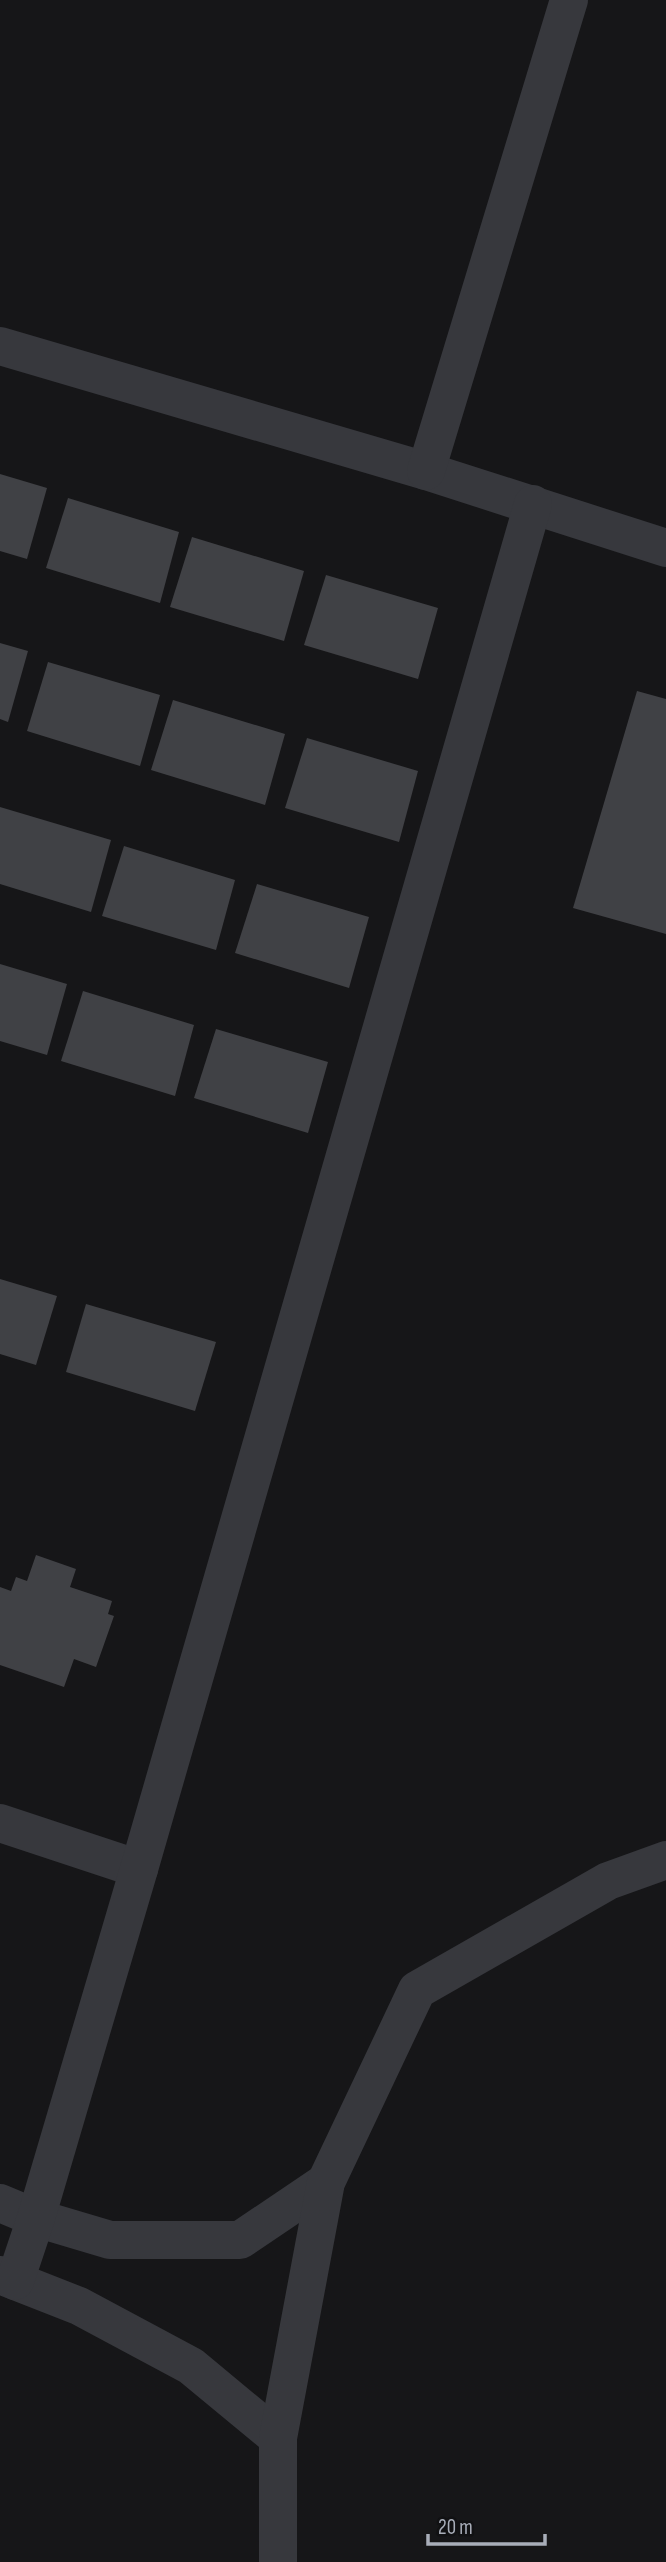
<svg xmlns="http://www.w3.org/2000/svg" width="666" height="2562" viewBox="0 0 666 2562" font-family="'Sofia Sans Condensed',sans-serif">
<rect width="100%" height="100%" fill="#161618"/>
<!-- building -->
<g fill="#404145">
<polygon points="0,474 47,488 27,559 0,551"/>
<polygon points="68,498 179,532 160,603 46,568"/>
<polygon points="192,537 304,571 284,641 170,607"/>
<polygon points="326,575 438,608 418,679 304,645"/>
<polygon points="0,643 28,651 8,722 0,719"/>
<polygon points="48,662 160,695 140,766 27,731"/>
<polygon points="637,691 666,699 666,934 573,908"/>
<polygon points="173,700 285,734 265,805 151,770"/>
<polygon points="307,738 418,771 399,842 285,808"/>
<polygon points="0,807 111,840 91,912 0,884"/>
<polygon points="124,846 235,880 216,950 102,916"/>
<polygon points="257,884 369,917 349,988 235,953"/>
<polygon points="0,964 67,984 47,1055 0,1041"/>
<polygon points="83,991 194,1025 175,1096 61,1061"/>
<polygon points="216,1029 328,1062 308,1133 194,1098"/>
<polygon points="0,1279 57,1296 36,1365 0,1354"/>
<polygon points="86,1304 216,1342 195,1411 66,1372"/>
<polygon points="36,1555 76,1569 70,1587 112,1601 108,1614 114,1616 96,1667 74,1659 64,1687 0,1665 0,1587 11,1591 16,1577 27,1581"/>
</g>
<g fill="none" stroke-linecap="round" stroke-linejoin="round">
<!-- minor -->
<g stroke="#37383d" stroke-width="38">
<polyline points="0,346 426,471 666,548"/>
<polyline points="426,471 569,0"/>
<polyline points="0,1823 139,1869"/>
<polyline points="0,2203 36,2218 110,2240 240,2240 326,2182"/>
<polyline points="0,2275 79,2306 191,2366 278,2438"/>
<polyline points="15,2281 36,2218 139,1869 533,504"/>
<polyline points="278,2562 278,2438 326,2182 417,1990 608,1881 666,1860"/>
</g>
</g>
<!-- scale -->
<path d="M428 2534v10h117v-10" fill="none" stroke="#a8adb8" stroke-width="3.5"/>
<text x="438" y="2534" font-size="21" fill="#a8adb8" stroke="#111113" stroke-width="5" paint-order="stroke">20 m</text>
</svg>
